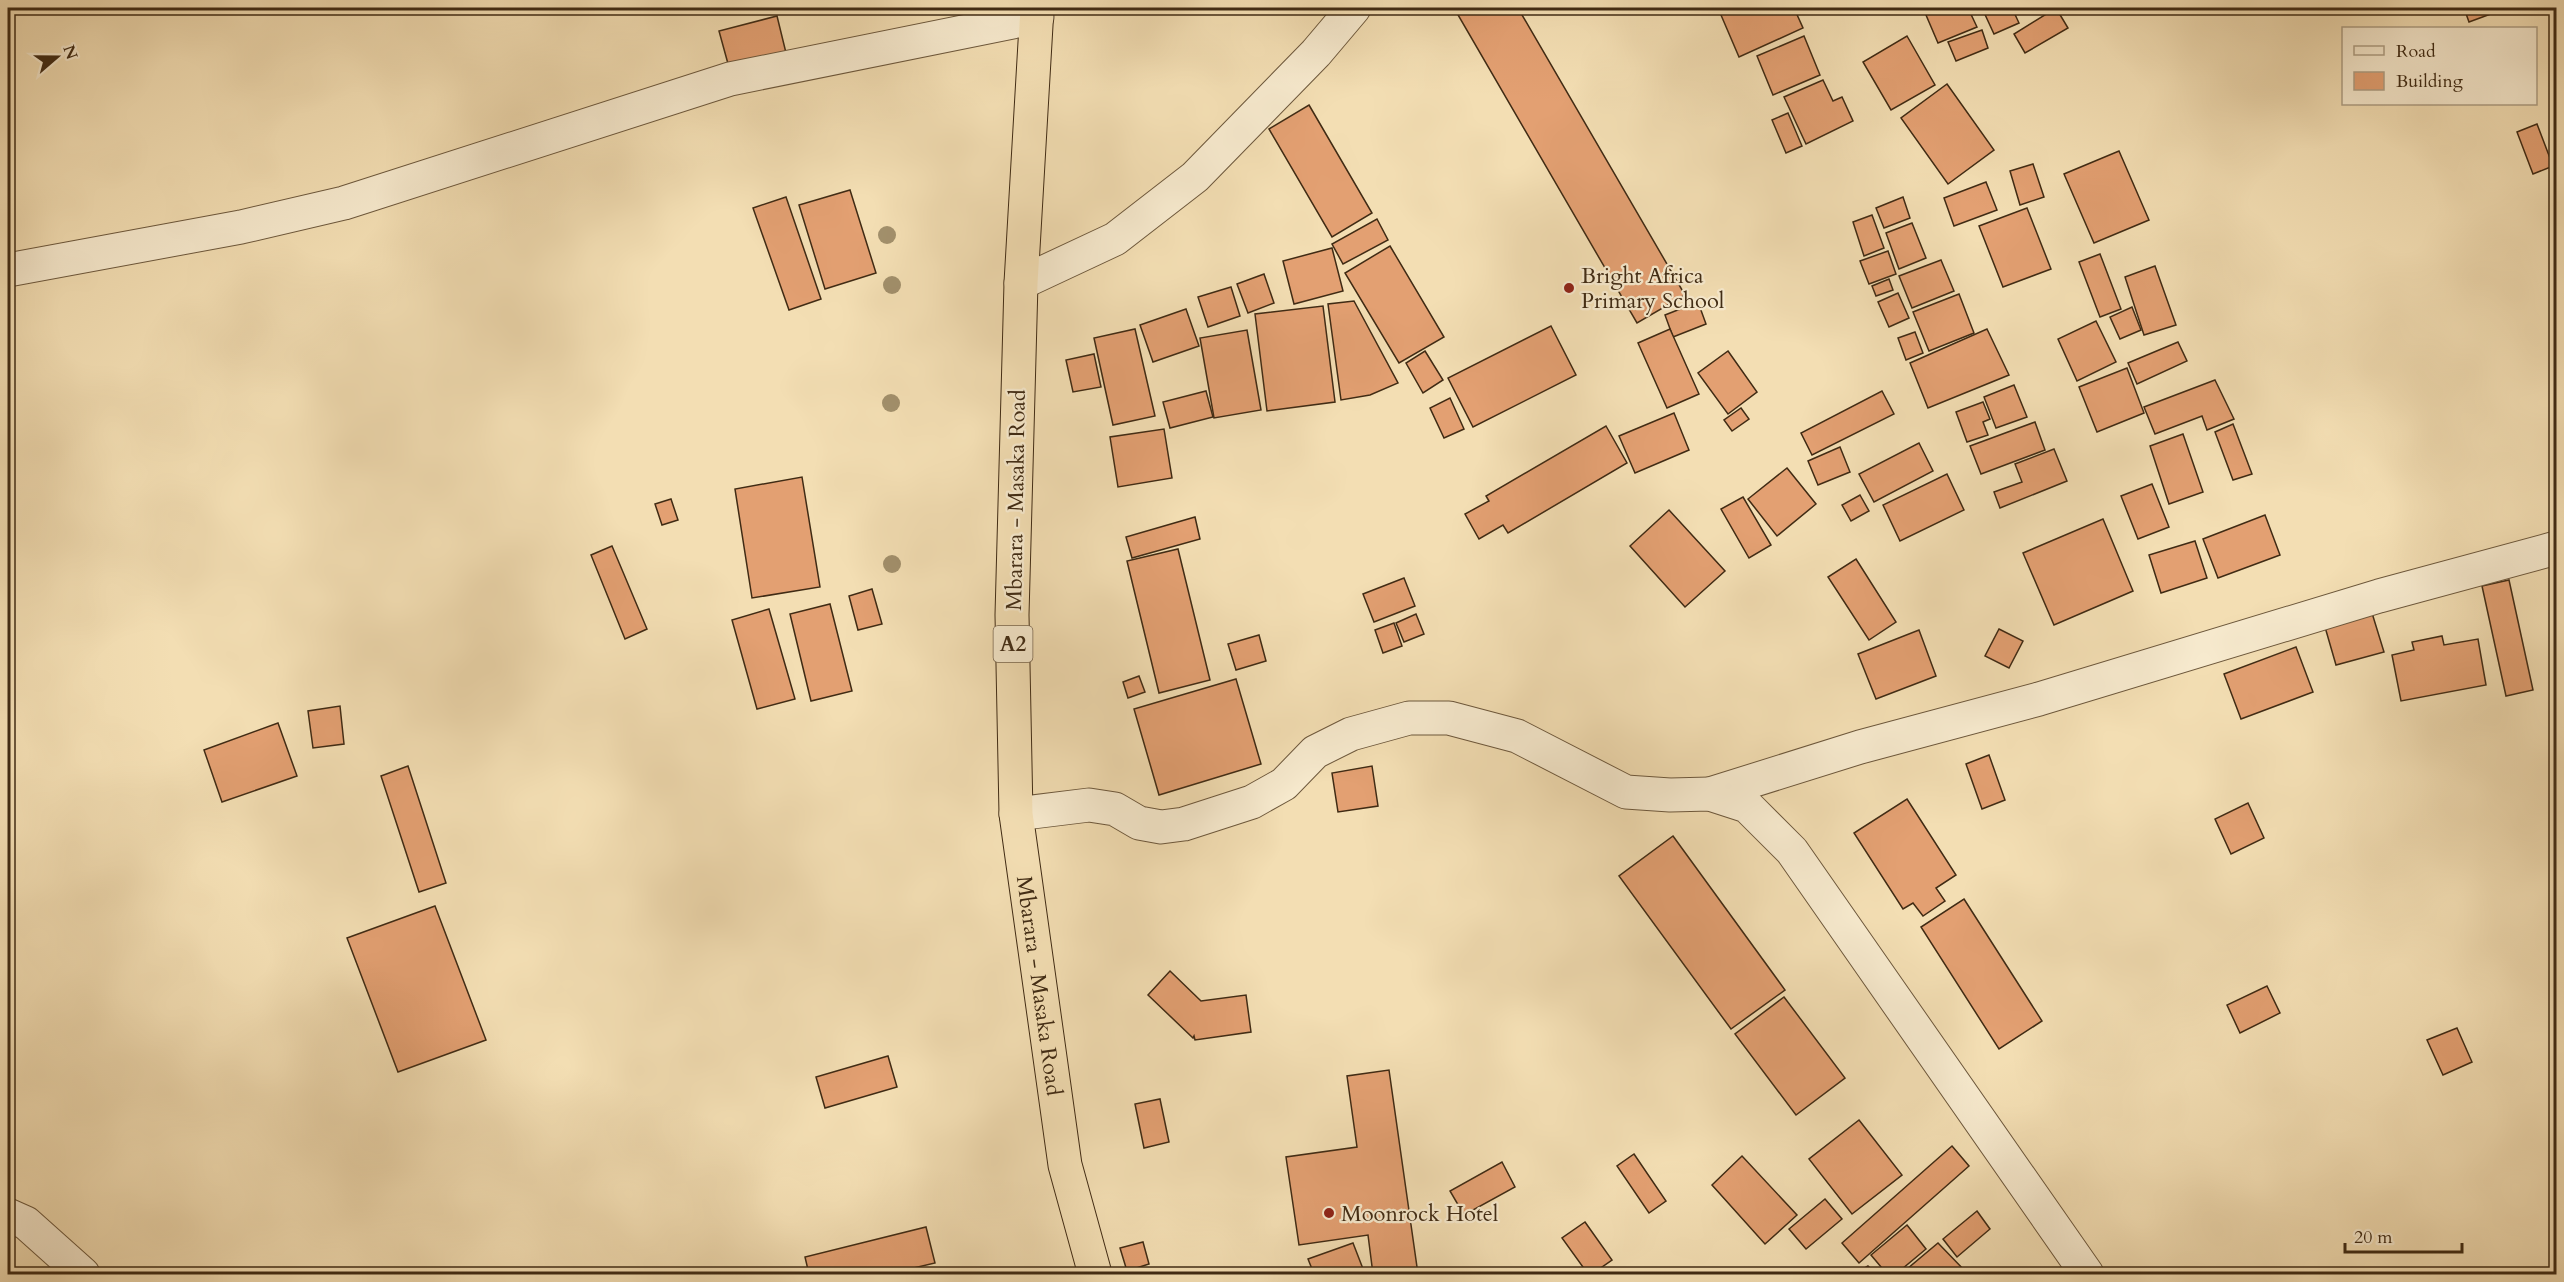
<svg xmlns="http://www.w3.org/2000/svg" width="2564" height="1282" viewBox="0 0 2564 1282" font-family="Cardo,serif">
<rect width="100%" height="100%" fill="#f3deb3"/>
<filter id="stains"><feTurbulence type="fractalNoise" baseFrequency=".00333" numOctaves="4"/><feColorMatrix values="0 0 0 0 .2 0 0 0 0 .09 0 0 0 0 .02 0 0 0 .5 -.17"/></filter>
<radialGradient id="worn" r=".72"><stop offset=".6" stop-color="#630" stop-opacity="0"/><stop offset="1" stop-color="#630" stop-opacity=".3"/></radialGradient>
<!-- building -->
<g fill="#e3a072" stroke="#402b14" stroke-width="1.5">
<polygon points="1454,8 1518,8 1685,295 1637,323"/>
<polygon points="1718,8 1794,8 1803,28 1739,57"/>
<polygon points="1923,8 1968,8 1977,27 1938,43"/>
<polygon points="1982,8 2012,8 2019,23 1994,34"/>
<polygon points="2056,8 2068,28 2025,53 2014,34"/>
<polygon points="2464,8 2507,8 2469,22"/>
<polygon points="777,16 787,57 730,71 719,31"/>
<polygon points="1982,30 1988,48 1956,61 1948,42"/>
<polygon points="1804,36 1820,75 1773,95 1757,56"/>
<polygon points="1907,36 1935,85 1891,110 1863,62"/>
<polygon points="1823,80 1833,101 1842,97 1853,121 1806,144 1784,97"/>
<polygon points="1947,84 1994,150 1948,184 1901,118"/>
<polygon points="1309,105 1372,213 1332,237 1269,129"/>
<polygon points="1788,113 1802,146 1786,153 1772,120"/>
<polygon points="2537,124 2553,166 2533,174 2517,132"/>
<polygon points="2119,151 2149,220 2094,243 2064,174"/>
<polygon points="2033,164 2044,197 2020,205 2010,171"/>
<polygon points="1986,182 1997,210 1954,226 1944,198"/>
<polygon points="850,190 876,273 825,289 799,205"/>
<polygon points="786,197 821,299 789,310 753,208"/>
<polygon points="1903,197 1910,218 1884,228 1876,208"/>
<polygon points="2027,208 2051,269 2003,287 1979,226"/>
<polygon points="1872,215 1884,248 1864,256 1853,222"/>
<polygon points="1377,219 1388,240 1343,264 1332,244"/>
<polygon points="1912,223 1926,258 1899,269 1886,233"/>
<polygon points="1390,246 1444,337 1399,363 1345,273"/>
<polygon points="1332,248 1343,291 1294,304 1283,261"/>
<polygon points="1888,251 1896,274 1869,284 1860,261"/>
<polygon points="2100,254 2121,309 2100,317 2079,262"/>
<polygon points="1941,260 1954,291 1912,308 1899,276"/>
<polygon points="2155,266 2176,325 2144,335 2125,277"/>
<polygon points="1264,274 1274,303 1248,313 1237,284"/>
<polygon points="1889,279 1893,290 1876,296 1872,286"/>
<polygon points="1231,287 1240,316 1208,327 1198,297"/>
<polygon points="1898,293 1909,318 1889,327 1878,302"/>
<polygon points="1959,294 1974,333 1929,351 1913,312"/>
<polygon points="1354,301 1398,383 1370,395 1341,400 1328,304"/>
<polygon points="1698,302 1706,324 1673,337 1665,315"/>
<polygon points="1323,306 1335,402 1267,411 1255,314"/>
<polygon points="2132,307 2141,330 2120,339 2110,317"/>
<polygon points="1186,309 1199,346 1153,362 1140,325"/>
<polygon points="2096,321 2116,362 2077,381 2058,339"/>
<polygon points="1551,326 1576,375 1473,427 1448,378"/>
<polygon points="1135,329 1155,416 1113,425 1094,338"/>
<polygon points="1670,329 1699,394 1667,408 1638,343"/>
<polygon points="1987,329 2009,375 1928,408 1910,363"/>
<polygon points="1247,330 1261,410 1214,418 1200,338"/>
<polygon points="1915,332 1923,353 1906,360 1898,338"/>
<polygon points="2178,342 2187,361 2137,384 2128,363"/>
<polygon points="1425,351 1443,380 1423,393 1406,363"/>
<polygon points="1728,351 1757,392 1728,414 1698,373"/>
<polygon points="1094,354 1101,387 1073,392 1066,360"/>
<polygon points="2127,368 2144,413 2097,432 2079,387"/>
<polygon points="2215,380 2234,419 2207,430 2202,416 2155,434 2144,407"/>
<polygon points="2014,385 2027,417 1996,428 1984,397"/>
<polygon points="1206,391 1213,417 1170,428 1163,402"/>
<polygon points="1882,391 1894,414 1812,455 1801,433"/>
<polygon points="1450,398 1464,429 1444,438 1430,408"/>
<polygon points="1983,402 1990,419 1983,422 1988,435 1967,442 1956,412"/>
<polygon points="1741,408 1749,419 1732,431 1724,420"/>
<polygon points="1674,413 1689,450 1635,473 1619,436"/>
<polygon points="2035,422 2045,450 1981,474 1970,446"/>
<polygon points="2233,424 2252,474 2233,480 2215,432"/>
<polygon points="1606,426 1627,463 1508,533 1503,525 1479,539 1465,514 1489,501 1486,496"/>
<polygon points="1164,429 1172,478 1118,487 1110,437"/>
<polygon points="2183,434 2203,492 2169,504 2150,446"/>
<polygon points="1919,443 1933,471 1874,502 1859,474"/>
<polygon points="1840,447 1850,472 1818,485 1808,461"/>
<polygon points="2054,449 2067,481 2000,508 1994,492 2022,482 2015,464"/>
<polygon points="1787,468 1816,504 1777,536 1748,499"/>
<polygon points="1947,474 1964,510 1900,541 1883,505"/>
<polygon points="802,477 820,587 752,598 735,489"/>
<polygon points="2152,484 2169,527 2138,539 2121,496"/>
<polygon points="1860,495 1869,511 1851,521 1842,505"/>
<polygon points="1743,497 1771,545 1749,558 1721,509"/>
<polygon points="671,499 678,520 662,525 655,504"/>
<polygon points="1669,510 1725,571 1685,607 1630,546"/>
<polygon points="2265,515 2280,555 2218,578 2203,539"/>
<polygon points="1195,517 1200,539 1132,558 1126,537"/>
<polygon points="2103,519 2133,591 2054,625 2023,553"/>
<polygon points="2195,541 2207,578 2161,593 2149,555"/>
<polygon points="612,546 647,629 625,639 591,555"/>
<polygon points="1178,549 1210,680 1159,693 1127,561"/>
<polygon points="1856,559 1896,622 1869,640 1828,577"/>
<polygon points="1404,578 1415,606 1374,622 1363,594"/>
<polygon points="2509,580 2533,690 2506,696 2482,586"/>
<polygon points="872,589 882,624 858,630 849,596"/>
<polygon points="830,604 852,691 811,701 790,614"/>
<polygon points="769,609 795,699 757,709 732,620"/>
<polygon points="2372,613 2384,652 2336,665 2325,627"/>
<polygon points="1416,614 1424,634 1404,642 1396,623"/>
<polygon points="1394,623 1402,646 1383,653 1375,630"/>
<polygon points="1999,629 2023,641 2009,668 1985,656"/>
<polygon points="1919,630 1936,676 1876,699 1858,654"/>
<polygon points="1259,635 1266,661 1236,670 1228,644"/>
<polygon points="2442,636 2444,645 2478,639 2486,685 2401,701 2392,655 2414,650 2412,642"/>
<polygon points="2296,647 2313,692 2241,719 2224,674"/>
<polygon points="1139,676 1145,692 1128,698 1123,682"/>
<polygon points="1236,679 1261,764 1159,795 1134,709"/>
<polygon points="340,706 344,744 313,748 308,711"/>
<polygon points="278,723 297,776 222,802 204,750"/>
<polygon points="1989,755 2005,800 1982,809 1966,764"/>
<polygon points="408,766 446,883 419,892 381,776"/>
<polygon points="1372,766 1378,806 1338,812 1332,773"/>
<polygon points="1907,799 1956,875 1936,888 1945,901 1923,916 1913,903 1903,909 1854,833"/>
<polygon points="2248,803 2264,838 2231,854 2215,819"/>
<polygon points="1673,836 1785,990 1731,1029 1619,876"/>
<polygon points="1964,899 2042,1021 1999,1049 1921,927"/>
<polygon points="435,906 486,1040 398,1072 347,938"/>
<polygon points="1170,971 1201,1001 1246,995 1251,1032 1195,1040 1194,1036 1193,1038 1148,995"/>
<polygon points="2267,986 2280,1013 2240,1033 2227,1005"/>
<polygon points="1784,997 1845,1078 1796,1115 1735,1034"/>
<polygon points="2457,1028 2472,1062 2443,1075 2427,1040"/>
<polygon points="888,1056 897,1087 825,1108 816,1077"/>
<polygon points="1389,1070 1418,1274 1373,1274 1368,1235 1299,1245 1286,1157 1357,1147 1347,1076"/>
<polygon points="1160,1099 1169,1142 1144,1148 1135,1104"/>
<polygon points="1859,1120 1902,1175 1852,1214 1809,1159"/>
<polygon points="1952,1146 1969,1166 1859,1263 1842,1243"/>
<polygon points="1634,1154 1666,1201 1649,1213 1617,1166"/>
<polygon points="1742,1156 1797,1215 1765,1244 1712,1185"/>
<polygon points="1502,1162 1515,1187 1464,1215 1450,1191"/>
<polygon points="1825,1199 1842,1219 1806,1249 1789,1229"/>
<polygon points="1977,1211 1990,1229 1957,1257 1943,1239"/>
<polygon points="1585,1222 1612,1260 1592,1274 1588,1274 1562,1238"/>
<polygon points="1907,1225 1926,1249 1896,1274 1887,1274 1871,1255"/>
<polygon points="926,1227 935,1263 888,1274 809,1274 805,1257"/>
<polygon points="1143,1242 1149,1264 1127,1271 1120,1248"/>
<polygon points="1353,1243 1365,1274 1314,1274 1308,1259"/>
<polygon points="1938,1243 1968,1274 1901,1274"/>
<polygon points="1868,1266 1877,1274 1854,1274"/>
</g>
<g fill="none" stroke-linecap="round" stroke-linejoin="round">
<!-- street casing -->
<g stroke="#6d583c" stroke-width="35">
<g id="street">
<polyline points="8,270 241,227 344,203 730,79 1037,17"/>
<polyline points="1021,283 1115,239 1195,177 1316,53 1354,8"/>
<polyline points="1710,794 1860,747 2039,699 2379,596 2556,548"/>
<polyline points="1016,814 1089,805 1115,809 1139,823 1161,827 1184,824 1252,802 1284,784 1315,752 1351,734 1409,718 1449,718 1517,736 1626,792 1670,795 1710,794 1747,806 1792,851 2087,1274"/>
<polyline points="8,1215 26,1223 83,1274"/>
</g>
</g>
<!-- highway casing -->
<g stroke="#402b14" stroke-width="35">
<g id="highway">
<path id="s1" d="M1037,8l-16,275 -9,332 4,199 49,351 30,109"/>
</g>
</g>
<!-- street -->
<use href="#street" stroke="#f7eace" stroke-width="33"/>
<!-- highway -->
<use href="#highway" stroke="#f3deb3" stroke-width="33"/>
</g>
<!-- trees -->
<g fill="#a2906c">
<circle cx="887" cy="235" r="9"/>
<circle cx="892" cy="285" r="9"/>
<circle cx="891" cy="403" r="9"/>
<circle cx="892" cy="564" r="9"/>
</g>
<!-- markers -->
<g fill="#8f2418" stroke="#f7eace" stroke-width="2">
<circle cx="1569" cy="288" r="6"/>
<circle cx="1329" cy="1213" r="6"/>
</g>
<g text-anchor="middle" stroke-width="4.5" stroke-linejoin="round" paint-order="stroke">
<!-- shield labels -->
<rect fill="#f7eace" stroke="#77644c" stroke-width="1.5" x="993.5" y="626" width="39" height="36" rx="4.5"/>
<g font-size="21" font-weight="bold" fill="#402b14">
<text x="1013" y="651">A2</text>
</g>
<!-- poi labels -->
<g font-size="22" fill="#402b14" stroke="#f7eace" text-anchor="start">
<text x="1581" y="283">Bright Africa<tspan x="1581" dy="25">Primary School</tspan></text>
<text x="1341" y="1221">Moonrock Hotel</text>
</g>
<!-- street labels -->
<g font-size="22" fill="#402b14" stroke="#f7eace">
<text transform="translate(1015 500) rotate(-89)" y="8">Mbarara - Masaka Road</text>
<text dy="8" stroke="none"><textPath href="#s1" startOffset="980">Mbarara - Masaka Road</textPath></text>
</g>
</g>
<!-- margin -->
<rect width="2564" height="1282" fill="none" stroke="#f3deb3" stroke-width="30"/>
<rect x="9" y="9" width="2546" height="1264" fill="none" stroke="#402b14" stroke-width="3"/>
<rect x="15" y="15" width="2534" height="1252" fill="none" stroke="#402b14" stroke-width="1.5"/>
<!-- legend -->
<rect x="2342" y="27" width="195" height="78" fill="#f7eace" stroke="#ae9e84" stroke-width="1.5"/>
<rect x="2354" y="46" width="30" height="9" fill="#f7eace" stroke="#ae9e84" stroke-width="1.5"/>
<text x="2396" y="57" font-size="18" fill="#402b14">Road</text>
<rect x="2354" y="72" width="30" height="18" fill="#e3a072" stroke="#ae9e84" stroke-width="1.5"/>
<text x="2396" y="87" font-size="18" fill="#402b14">Building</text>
<!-- north arrow -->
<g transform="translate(57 57) rotate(70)" stroke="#f7eace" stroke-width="4.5" paint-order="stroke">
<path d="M0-4.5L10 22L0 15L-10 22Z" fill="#402b14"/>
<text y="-9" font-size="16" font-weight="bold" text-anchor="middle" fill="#402b14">N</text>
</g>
<!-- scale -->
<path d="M2345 1243v9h117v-9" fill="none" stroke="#402b14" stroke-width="3"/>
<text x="2354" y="1243" font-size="18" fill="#402b14" stroke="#f7eace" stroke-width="4.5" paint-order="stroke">20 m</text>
<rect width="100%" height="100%" filter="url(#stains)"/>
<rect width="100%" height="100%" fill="url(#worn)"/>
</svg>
